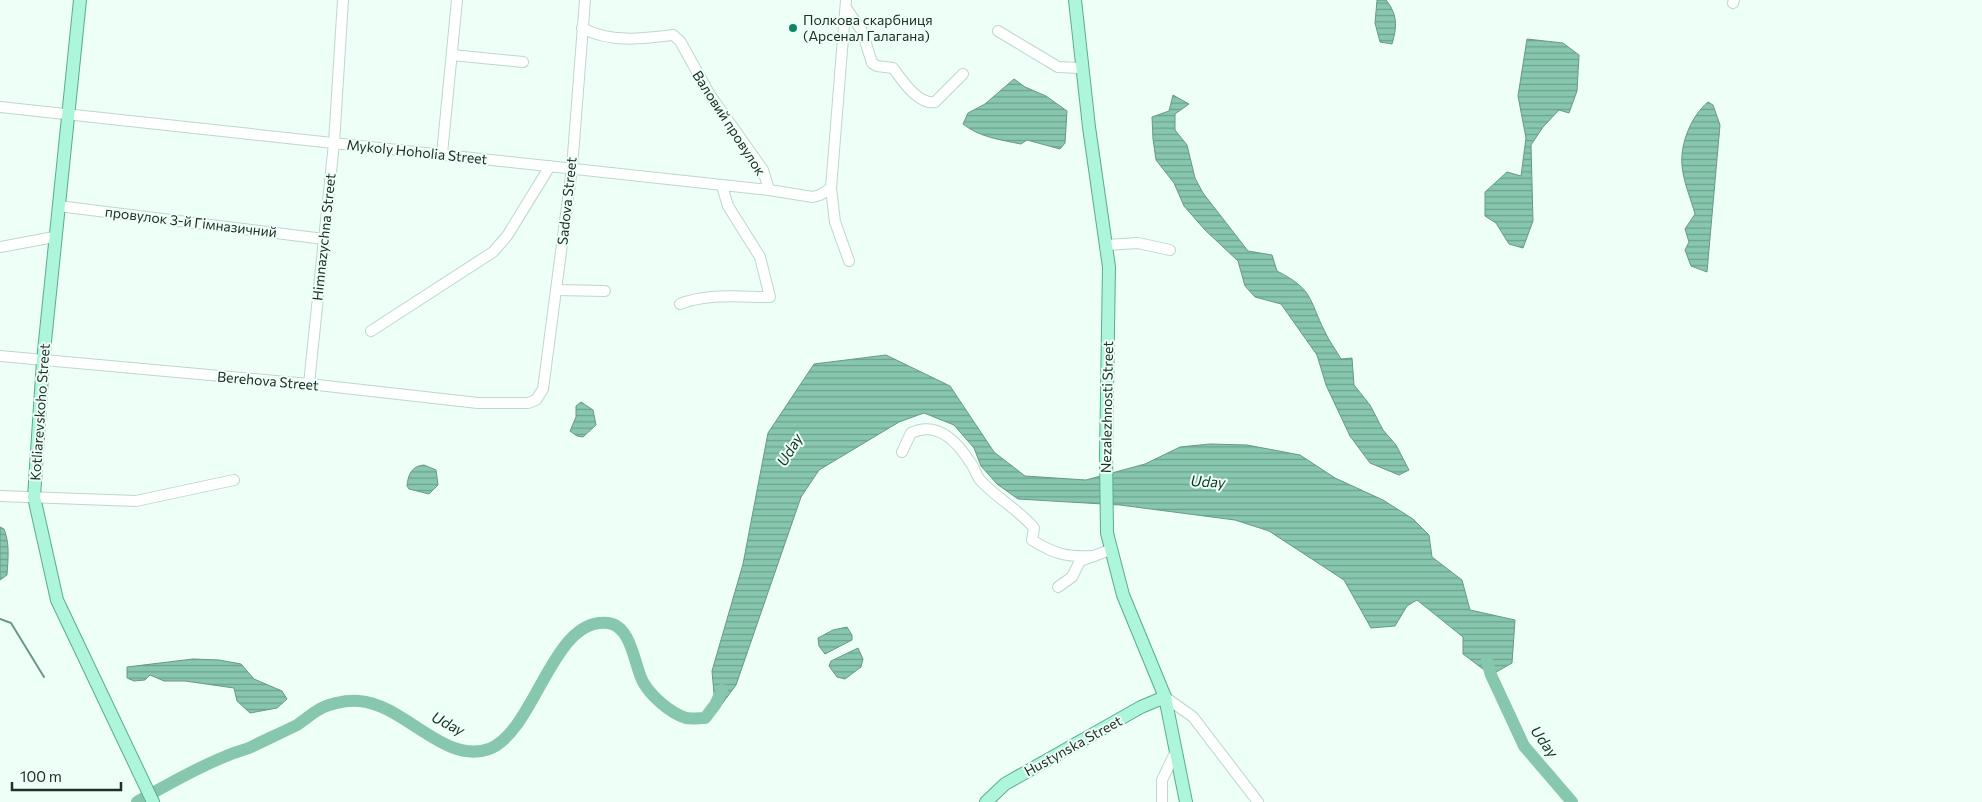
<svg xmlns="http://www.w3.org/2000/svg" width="1982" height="802" viewBox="0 0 1982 802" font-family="Commissioner,sans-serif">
<defs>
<pattern id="water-rules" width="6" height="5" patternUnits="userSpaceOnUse" patternTransform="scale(1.25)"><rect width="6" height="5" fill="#87c7ae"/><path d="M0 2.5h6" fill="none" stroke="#6ea28e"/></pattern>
</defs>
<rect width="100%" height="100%" fill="#edfff7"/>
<!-- water -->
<g fill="url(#water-rules)" stroke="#699986">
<path d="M1377,0h9c12,15 11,27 6,44l-12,-2 -5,-19z"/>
<polygon points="1527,39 1563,43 1579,55 1577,91 1569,113 1559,110 1543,127 1531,145 1533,221 1523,248 1509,244 1496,223 1485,216 1485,192 1507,172 1521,176 1526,138 1518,96"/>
<path d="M1014,79l11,8 21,9 21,15 -2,32 -5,6 -33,-9 -6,4c-20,-4 -42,-7 -58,-20l5,-11 17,-9z"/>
<path d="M1173,95l16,9 -14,10v16l12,15 8,33 8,15 45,58 24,4 5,16c37,19 31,27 48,61 4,9 11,18 16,27l11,-1 2,27 16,20 13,25 13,15 13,25 -10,5 -29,-12 -20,-27 -24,-51 -9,-30 -36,-51 -26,-7 -10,-11 -7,-25 -33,-31 -21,-24 -10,-23 -18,-23 -3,-21 -1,-22 17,-6z"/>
<path d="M1708,102l5,3 7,20 -13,147 -16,-6 -6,-16 4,-8 -4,-13 10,-15c-4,-15 -12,-33 -13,-49 -2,-22 10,-50 26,-63z"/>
<polygon points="886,355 950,386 994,452 1025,476 1086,480 1145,464 1180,447 1210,444 1247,445 1300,455 1335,478 1383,500 1413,519 1429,535 1432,557 1462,580 1470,610 1515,620 1512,663 1491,675 1463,654 1463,637 1417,600 1407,606 1395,626 1371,628 1344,580 1269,531 1235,520 1120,505 1018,499 997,484 981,466 974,448 954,425 924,413 899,422 819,470 801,497 736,685 719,708 715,705 712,671 743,564 768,433 814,364"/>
<polygon points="581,402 593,410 596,425 583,437 577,436 570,431 576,417 576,406"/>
<path d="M424,465l12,5 2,15 -9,9 -20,-5 -2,-3c1,-12 5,-20 17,-21z"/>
<path d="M0,527l4,2c6,15 4,30 3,46l-7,5z"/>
<polygon points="847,627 852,635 852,640 825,654 819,646 818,638 833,630"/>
<polygon points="858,648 863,659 861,667 845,679 837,677 829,666 831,661"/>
<polygon points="193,659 219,660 241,664 254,679 282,691 287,699 277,708 250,713 237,701 234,688 185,681 164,681 150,675 145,680 134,681 127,678 127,667"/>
</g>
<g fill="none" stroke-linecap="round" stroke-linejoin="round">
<!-- stream -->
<polyline stroke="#699986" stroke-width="2" points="0,619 11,623 44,677"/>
<!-- river -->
<g stroke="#87c7ae" stroke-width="12">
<polyline points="1487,661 1491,675 1524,746 1572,802"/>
<path d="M137,802c28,-16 57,-33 87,-45 8,-4 17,-6 25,-9 16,-8 32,-15 48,-23 6,-4 12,-9 18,-13 11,-8 30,-12 44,-11 45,3 85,64 130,48 47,-18 63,-133 119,-126 24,3 26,42 35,59 8,14 27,31 43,36 6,1 13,0 19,0l10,-13 7,-15"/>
</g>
<!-- minor casing -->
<g stroke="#bbd8cc" stroke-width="12">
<g id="minor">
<polyline points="846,0 831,188 835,222 849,261"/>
<polyline points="1733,3 1734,0"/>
<path d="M846,8l16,23 10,32 5,3 16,2c9,12 25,37 42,34l28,-28"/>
<path d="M582,28c29,15 59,11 91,7l7,6 30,54 53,75 6,20"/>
<polyline points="998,31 1058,67 1081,68"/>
<polyline points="452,55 523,62"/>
<polyline points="0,107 769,190 813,197 820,195 831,188"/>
<polyline points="442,154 457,0"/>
<polyline points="58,206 324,239"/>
<polyline points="1106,245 1138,243 1170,250"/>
<polyline points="0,247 54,237"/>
<polyline points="557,290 605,291"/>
<path d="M680,304c28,-11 60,-7 90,-7l-10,-40 -32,-51 -6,-20"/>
<polyline points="371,331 493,252 507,236 550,166"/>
<polyline points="0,356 309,384 478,403 528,403 536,400 543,389 572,168 585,0"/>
<polyline points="309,384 334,143 343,0"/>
<path d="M902,452l9,-19c26,-12 45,7 59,29 5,6 6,15 12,20 16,17 37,28 52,46l-2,12c24,15 35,17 62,16"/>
<polyline points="0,496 136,501 234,480"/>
<polyline points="1058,587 1072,577 1080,561 1110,550"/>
<polyline points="1165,697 1193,717 1258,802"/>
<polyline points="1162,802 1162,780 1175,753"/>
</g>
</g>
<!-- major casing -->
<g stroke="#5aac8f" stroke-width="14">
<g id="major">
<polyline points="80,0 43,361 34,497 57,600 153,802"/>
<polyline points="1075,0 1089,127 1109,267 1106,455 1107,533 1123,595 1165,697 1186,802"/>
<polyline points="986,802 1005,784 1141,707 1165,697"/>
</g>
</g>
<!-- minor -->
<use href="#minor" stroke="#fff" stroke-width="10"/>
<!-- major -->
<use href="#major" stroke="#adf6dc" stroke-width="12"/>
</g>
<!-- markers -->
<circle fill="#0f8564" stroke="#edfff7" stroke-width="2" cx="793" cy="28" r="5"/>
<g text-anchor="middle" stroke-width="4" stroke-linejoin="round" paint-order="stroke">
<!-- poi labels -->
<g font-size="14" fill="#232e2a" stroke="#edfff7" text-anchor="start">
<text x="803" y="25">Полкова скарбниця<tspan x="803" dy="16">(Арсенал Галагана)</tspan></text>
</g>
<!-- street labels -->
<g font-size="14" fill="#232e2a" stroke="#edfff7">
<text transform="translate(729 123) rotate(57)" y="5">Валовий провулок</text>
<text transform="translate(417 152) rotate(6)" y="5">Mykoly Hoholia Street</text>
<text transform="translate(567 201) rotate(-84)" y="5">Sadova Street</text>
<text transform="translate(191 222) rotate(7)" y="5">провулок 3-й Гімназичний</text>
<text transform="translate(324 237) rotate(-84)" y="5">Himnazychna Street</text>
<text transform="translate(268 381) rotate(5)" y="5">Berehova Street</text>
<text transform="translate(1107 407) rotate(-89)" y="5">Nezalezhnosti Street</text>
<text transform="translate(40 412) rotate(-86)" y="5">Kotliarevskoho Street</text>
<text transform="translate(1073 746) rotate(-29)" y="5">Hustynska Street</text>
</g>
<!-- water labels -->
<g font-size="15" font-style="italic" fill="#123126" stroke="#edfff7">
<text transform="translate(790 450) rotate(-59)" y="5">Uday</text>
<text transform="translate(1208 482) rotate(3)" y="5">Uday</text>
<text transform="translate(448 724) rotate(27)" y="5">Uday</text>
<text transform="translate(1544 742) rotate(54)" y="5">Uday</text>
</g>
</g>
<!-- scale -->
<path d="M12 782v8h109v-8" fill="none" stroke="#232e2a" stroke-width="2.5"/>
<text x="20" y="782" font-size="15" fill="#232e2a" stroke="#edfff7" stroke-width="4" paint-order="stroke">100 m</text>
</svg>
